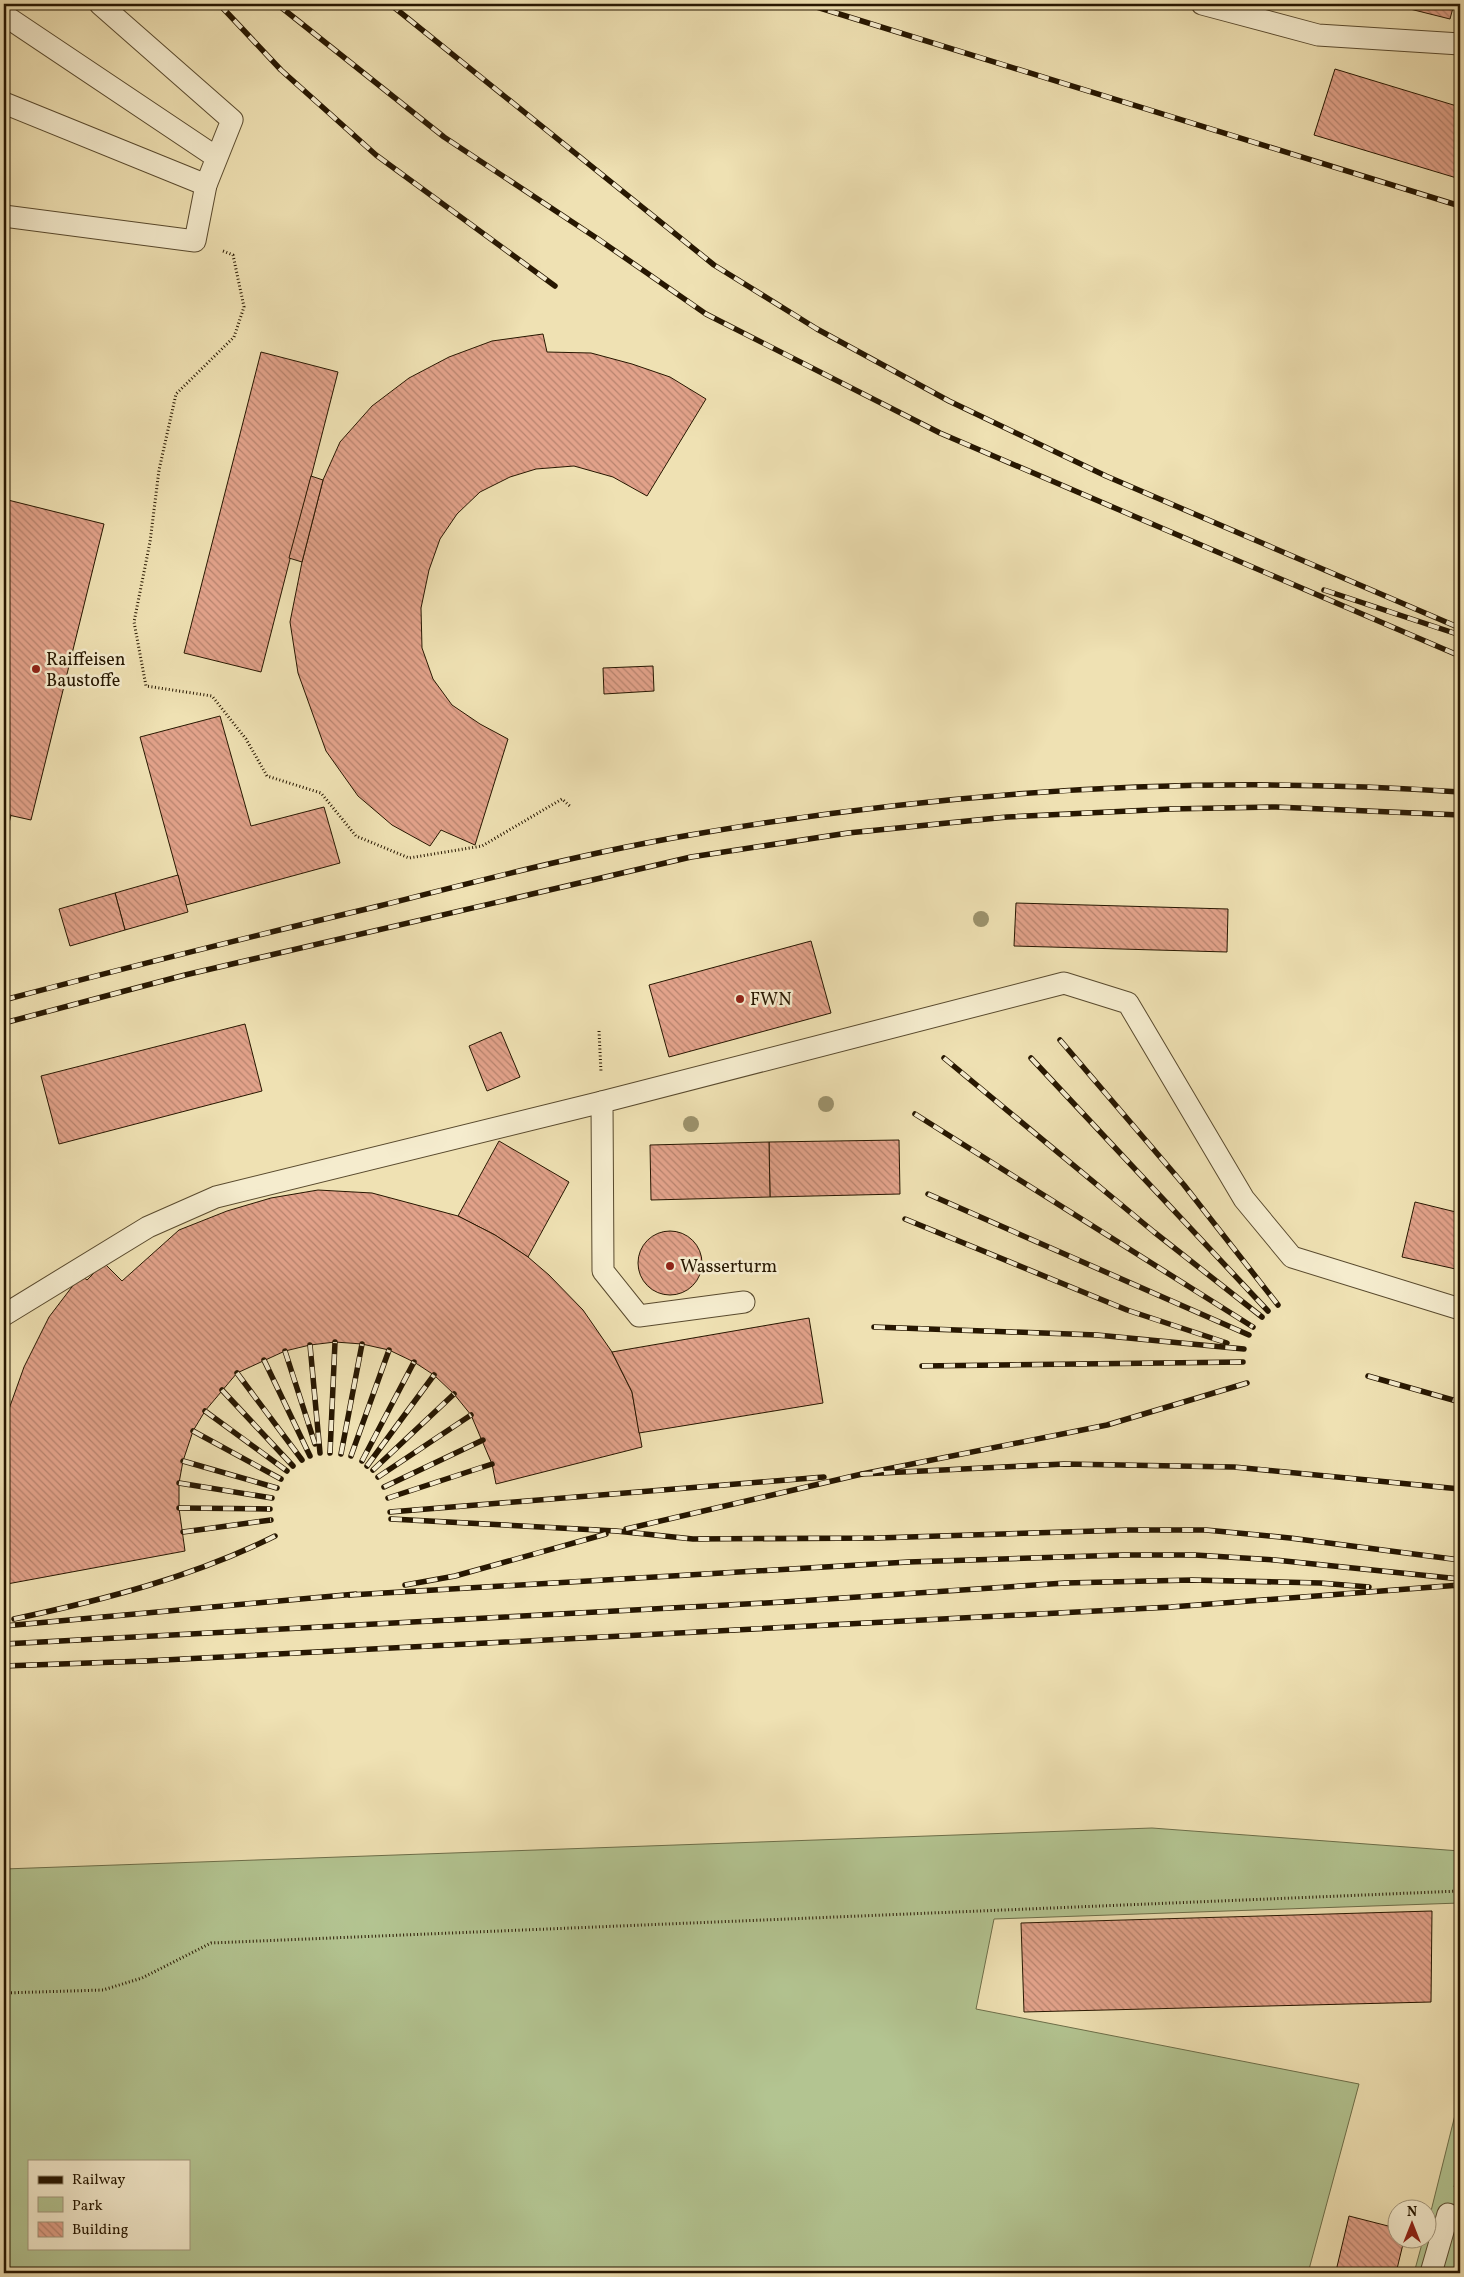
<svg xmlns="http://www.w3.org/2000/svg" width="1464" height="2277" viewBox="0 0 1464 2277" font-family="Vollkorn,serif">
<defs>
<pattern id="building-back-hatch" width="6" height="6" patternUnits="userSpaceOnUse" patternTransform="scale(1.25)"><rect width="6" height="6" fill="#e2a28a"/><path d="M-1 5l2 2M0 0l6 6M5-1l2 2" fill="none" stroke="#b7836e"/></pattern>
</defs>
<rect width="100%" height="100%" fill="#efe1b3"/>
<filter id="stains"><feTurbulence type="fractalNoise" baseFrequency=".004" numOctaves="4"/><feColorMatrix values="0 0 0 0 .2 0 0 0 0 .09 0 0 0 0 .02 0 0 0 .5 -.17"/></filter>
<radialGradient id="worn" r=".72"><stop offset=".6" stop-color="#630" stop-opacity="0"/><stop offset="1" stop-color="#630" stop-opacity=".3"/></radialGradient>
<!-- green -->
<g fill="#b3c491" stroke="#6d6e49" fill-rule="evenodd">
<path d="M1152,1828l308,23v52l-466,16 -18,90 383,75 -51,189h-1304v-404zM29,2161h160v87h-160z"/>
<polygon points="1460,2095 1460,2273 1414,2273 1423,2240 1426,2240 1427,2227"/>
</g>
<!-- building -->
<g fill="url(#building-back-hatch)" stroke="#271701">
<polygon points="1390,4 1454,4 1450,19"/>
<polygon points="1335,69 1460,107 1460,179 1314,135"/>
<polygon points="543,334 547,352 591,353 632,364 670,377 706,399 647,496 613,477 574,466 536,469 510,477 480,492 457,514 440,539 429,570 421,608 422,648 433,679 452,705 480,724 508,739 475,845 441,830 430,846 392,825 358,796 326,751 298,673 290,622 302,562 323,480 340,442 372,406 409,378 449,357 492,341"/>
<polygon points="261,352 338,372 261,672 184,653"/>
<polygon points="311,476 323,480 302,562 289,558"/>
<polygon points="4,499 104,524 31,820 4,814"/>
<polygon points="653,666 654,691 604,694 603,668"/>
<polygon points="220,716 251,826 324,807 340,863 186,905 140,737"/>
<polygon points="4,814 11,815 4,844"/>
<polygon points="178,875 188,912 125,930 115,893"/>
<polygon points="115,893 125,930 70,946 59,909"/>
<polygon points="1016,903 1228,909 1227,952 1014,946"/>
<polygon points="811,941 831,1013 669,1057 649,985"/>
<polygon points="245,1024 262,1091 59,1144 41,1076"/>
<polygon points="501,1032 520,1077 487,1091 469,1046"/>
<polygon points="899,1140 900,1194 770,1197 769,1142"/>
<polygon points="499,1141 569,1182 528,1257 495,1235 458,1216"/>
<polygon points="769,1142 770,1197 651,1200 650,1145"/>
<polygon points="318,1190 372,1193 458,1216 495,1235 528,1257 549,1275 583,1310 612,1352 632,1392 642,1447 496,1484 492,1464 471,1415 454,1394 434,1375 414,1362 389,1350 362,1344 335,1342 310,1345 285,1351 237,1373 205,1411 193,1431 183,1461 179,1483 179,1508 185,1551 7,1584 4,1571 4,1423 24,1367 49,1317 81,1275 87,1280 104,1263 122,1281 179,1230 227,1211 271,1198"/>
<polygon points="1415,1202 1460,1213 1460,1270 1402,1257"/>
<circle cx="670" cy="1263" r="32"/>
<polygon points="809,1318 823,1403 639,1433 632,1392 612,1352"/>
<polygon points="1432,1911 1431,2002 1024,2012 1021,1923"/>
<polygon points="1349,2216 1396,2228 1396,2240 1404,2240 1396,2273 1346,2273 1336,2271"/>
</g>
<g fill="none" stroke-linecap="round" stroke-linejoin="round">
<!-- lane casing -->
<g stroke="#594a2e" stroke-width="23">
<g id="lane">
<polyline points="1202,4 1318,35 1460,44"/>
<polyline points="4,15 216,157"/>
<polyline points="4,103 206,185"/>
<polyline points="4,216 195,241 206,185 232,120 100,4"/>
<polyline points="744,1302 639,1316 603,1271 602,1102 1064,983 1128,1003 1244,1199 1292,1257 1460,1309"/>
<polyline points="4,1315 148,1227 216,1197 602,1102"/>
<polyline points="1431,2273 1448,2214"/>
</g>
</g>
<!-- path -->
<g stroke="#271701" stroke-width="3" stroke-dasharray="1 2.5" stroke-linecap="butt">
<polyline points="223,251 233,255 244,307 234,337 176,394 159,470 150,542 134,622 146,686 212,696 246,739 267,776 321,793 356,836 409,858 482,846 562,799 571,807"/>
<polyline points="599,1031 601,1072"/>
<polyline points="4,1993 103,1990 142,1978 211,1943 1460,1891"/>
<polyline points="1455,2187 1460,2168"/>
</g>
<!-- lane -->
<use href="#lane" stroke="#f5ecce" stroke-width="21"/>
<!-- rail casing -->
<g stroke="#271701" stroke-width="5.5">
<g id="rail">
<polyline points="219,4 281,70 376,155 555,286"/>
<polyline points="277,4 444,137 598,239 706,314 940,433 1460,656"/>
<polyline points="390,4 714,265 817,329 949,401 1106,476 1460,628"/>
<polyline points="807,4 1460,206"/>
<polyline points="1324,590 1460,635"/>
<path d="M4,1000c124,-33 249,-64 375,-94 103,-26 206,-53 311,-71 254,-44 514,-61 770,-43"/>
<polyline points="4,1023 185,975 691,857 848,833 1007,817 1170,809 1276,807 1460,815"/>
<polyline points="1060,1040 1184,1185 1278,1305"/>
<polyline points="944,1058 1154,1232 1262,1317"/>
<polyline points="1031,1058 1268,1311"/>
<polyline points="915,1114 1253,1327"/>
<polyline points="928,1194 1249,1335"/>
<polyline points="905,1219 1127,1310 1227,1343"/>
<polyline points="874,1327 1097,1335 1244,1349"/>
<polyline points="310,1345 320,1453"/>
<polyline points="285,1351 315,1444"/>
<polyline points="264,1360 310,1456"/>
<polyline points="922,1366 1243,1362"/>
<polyline points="237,1373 302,1460"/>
<polyline points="1368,1376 1460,1402"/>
<polyline points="1247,1383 1107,1425 862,1474 1064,1464 1234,1467 1460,1489"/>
<polyline points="222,1390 293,1466"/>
<polyline points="205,1411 287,1471"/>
<polyline points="193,1431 281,1479"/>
<polyline points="330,1453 335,1342"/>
<polyline points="341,1454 362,1344"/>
<polyline points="351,1456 389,1350"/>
<polyline points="183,1461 277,1488"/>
<polyline points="362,1461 414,1362"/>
<polyline points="367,1466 434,1375"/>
<polyline points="373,1470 454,1394"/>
<polyline points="378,1477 471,1415"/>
<polyline points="179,1483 272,1498"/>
<polyline points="384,1487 483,1440"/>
<polyline points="388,1498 492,1464"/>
<polyline points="179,1508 270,1509"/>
<polyline points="390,1512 824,1477"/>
<polyline points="391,1519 616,1531 693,1539 877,1538 1129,1530 1206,1530 1290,1538 1460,1560"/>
<polyline points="626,1529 862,1474"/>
<polyline points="183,1532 271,1520"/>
<polyline points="405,1585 455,1576 606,1534"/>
<polyline points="350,1595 908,1562 1123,1555 1195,1555 1275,1560 1460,1579"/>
<path d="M14,1619c89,-19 179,-42 261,-83"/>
<polyline points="4,1626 356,1594"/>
<polyline points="4,1644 783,1602 1065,1583 1192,1580 1320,1583 1369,1587"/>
<polyline points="4,1666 145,1661 1171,1607 1460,1585"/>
</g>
</g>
<!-- rail -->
<use href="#rail" stroke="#f5ecce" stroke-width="4" stroke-dasharray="11" stroke-linecap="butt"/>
</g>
<!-- trees -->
<g fill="#9c936d">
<circle cx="981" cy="919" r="8"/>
<circle cx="826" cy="1104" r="8"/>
<circle cx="691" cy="1124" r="8"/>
</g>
<!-- markers -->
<g fill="#8f2418" stroke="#f5ecce" stroke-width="2">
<circle cx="36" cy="669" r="5"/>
<circle cx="740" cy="999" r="5"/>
<circle cx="670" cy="1266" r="5"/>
</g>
<g text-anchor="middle" stroke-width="5" stroke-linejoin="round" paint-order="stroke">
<!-- poi labels -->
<g font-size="18" fill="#271701" stroke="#f5ecce" text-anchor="start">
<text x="46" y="665">Raiffeisen<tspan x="46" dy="21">Baustoffe</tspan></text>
<text x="750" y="1005">FWN</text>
<text x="680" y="1272">Wasserturm</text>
</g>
</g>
<!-- margin -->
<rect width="1464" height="2277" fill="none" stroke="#efe1b3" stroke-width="20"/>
<rect x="5" y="5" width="1454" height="2267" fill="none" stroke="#271701" stroke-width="2.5"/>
<rect x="10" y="10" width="1444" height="2257" fill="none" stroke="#271701"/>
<!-- legend -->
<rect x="28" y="2160" width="162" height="90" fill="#f5ecce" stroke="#a3977c"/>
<rect x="38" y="2176" width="25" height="8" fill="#271701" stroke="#a3977c"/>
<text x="72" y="2184" font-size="15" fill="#271701">Railway</text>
<rect x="38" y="2197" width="25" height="15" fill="#b3c491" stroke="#a3977c"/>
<text x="72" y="2210" font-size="15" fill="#271701">Park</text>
<rect x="38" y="2222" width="25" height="15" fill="url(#building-back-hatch)" stroke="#a3977c"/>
<text x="72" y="2234" font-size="15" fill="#271701">Building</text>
<!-- north arrow -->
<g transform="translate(1412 2224)"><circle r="24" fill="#f5ecce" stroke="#a3977c"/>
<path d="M0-4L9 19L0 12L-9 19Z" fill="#8f2418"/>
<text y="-8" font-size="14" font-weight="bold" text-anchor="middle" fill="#271701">N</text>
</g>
<rect width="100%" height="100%" filter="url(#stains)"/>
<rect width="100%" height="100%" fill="url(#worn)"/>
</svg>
